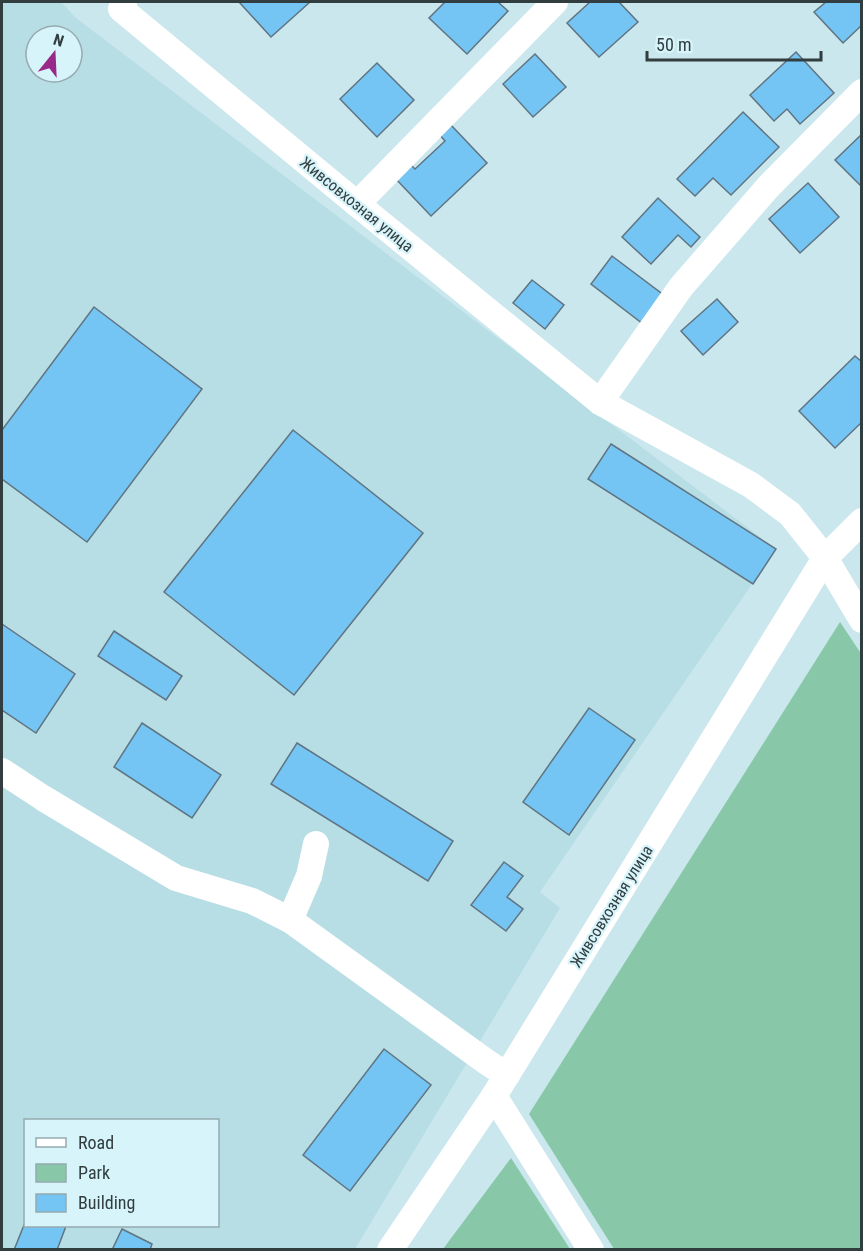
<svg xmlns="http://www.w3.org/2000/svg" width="863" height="1251" viewBox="0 0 863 1251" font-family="'Roboto Condensed',sans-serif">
<rect width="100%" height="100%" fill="#cae7ed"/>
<!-- built -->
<path fill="#b7dee5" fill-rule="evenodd" d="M2,2h59l15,16 700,531 -236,343 20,16 -205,341 -353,1zM36,36h36v36h-36zM26,1120h192v106h-192z"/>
<!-- green -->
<g fill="#88c8a8">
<polygon points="840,622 862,655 861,1249 614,1249 529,1114"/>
<polygon points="511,1158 570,1249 443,1249"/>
</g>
<!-- building -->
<g fill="#75c5f4" stroke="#607481" stroke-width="1.5">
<polygon points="239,2 310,2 271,37"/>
<polygon points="445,2 498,2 508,11 467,54 429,18"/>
<polygon points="590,2 619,2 638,22 599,57 567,23"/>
<polygon points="826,2 862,2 862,25 843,43 814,12"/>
<polygon points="796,52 834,93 800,124 787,109 774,121 750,95"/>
<polygon points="535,54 566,87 533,117 503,84"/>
<polygon points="377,63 414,100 377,137 340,99"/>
<polygon points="743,112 779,147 731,195 713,178 695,196 677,179"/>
<polygon points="450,124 487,163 431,216 395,178 410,164 415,169 445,141 439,134"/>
<polygon points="862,134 862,187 835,160"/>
<polygon points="808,183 839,217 800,253 769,219"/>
<polygon points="658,198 700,237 691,247 678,235 651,264 622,237"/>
<polygon points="612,256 665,296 643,324 591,284"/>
<polygon points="532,280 564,305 545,329 513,303"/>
<polygon points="717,299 738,322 703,355 681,331"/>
<polygon points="94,307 202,389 87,542 2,479 2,430"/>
<polygon points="855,356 862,362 862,422 835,448 799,411"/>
<polygon points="293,430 423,533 294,695 164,592"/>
<polygon points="611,444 776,549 753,584 588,479"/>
<polygon points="2,624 75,674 36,733 2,710"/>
<polygon points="114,631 182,676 166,700 98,656"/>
<polygon points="589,708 635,740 569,835 523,802"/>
<polygon points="142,723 221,775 192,818 114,767"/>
<polygon points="297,743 453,841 428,881 271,784"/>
<polygon points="504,862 523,876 507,897 523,909 506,931 471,905"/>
<polygon points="384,1049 431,1085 350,1191 303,1155"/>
<polygon points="26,1220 26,1226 66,1226 57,1250 14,1250"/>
<polygon points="122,1229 152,1244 150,1250 112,1250"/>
</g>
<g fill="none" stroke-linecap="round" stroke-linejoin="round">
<!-- minor -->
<g stroke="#fff" stroke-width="26">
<polyline points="124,2 121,9 357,204 600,402 751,485 790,514 825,558 862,620"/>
<polyline points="357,204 555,2"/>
<polyline points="600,402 681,287 769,186 862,92"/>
<polyline points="2,771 43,798 176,878 252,901 290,920 488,1063 507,1075"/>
<polyline points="290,920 309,876 316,844"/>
<polyline points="494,1096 591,1250"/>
<polyline points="390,1250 494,1096 825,558 862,521"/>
</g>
</g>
<g text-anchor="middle" stroke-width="4.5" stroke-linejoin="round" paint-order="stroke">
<!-- street labels -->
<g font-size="16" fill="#313d3f" stroke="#d7f4fa">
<text transform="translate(357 204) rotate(39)" y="6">Живсовхозная улица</text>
<text transform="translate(611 906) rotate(-58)" y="6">Живсовхозная улица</text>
</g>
</g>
<!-- border -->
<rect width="863" height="1251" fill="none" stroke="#313d3f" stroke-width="6"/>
<!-- legend -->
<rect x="24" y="1119" width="195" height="108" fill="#d7f4fa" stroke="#95abaf" stroke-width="1.5"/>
<rect x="36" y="1138" width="30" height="9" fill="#ffffff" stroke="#95abaf" stroke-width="1.5"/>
<text x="78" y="1149" font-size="18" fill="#313d3f">Road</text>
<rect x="36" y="1164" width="30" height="18" fill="#88c8a8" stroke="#95abaf" stroke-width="1.5"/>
<text x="78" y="1179" font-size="18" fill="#313d3f">Park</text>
<rect x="36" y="1194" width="30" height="18" fill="#75c5f4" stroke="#95abaf" stroke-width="1.5"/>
<text x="78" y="1209" font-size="18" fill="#313d3f">Building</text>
<!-- north arrow -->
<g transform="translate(54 54) rotate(18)"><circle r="28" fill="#d7f4fa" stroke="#95abaf" stroke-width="1.5"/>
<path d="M0-4.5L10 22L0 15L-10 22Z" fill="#992988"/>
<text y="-9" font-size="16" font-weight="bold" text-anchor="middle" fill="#313d3f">N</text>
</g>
<!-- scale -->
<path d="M647 51v9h174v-9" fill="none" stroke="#313d3f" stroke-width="3"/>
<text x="656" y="51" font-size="18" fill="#313d3f" stroke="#d7f4fa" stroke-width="4.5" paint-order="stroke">50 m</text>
</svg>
